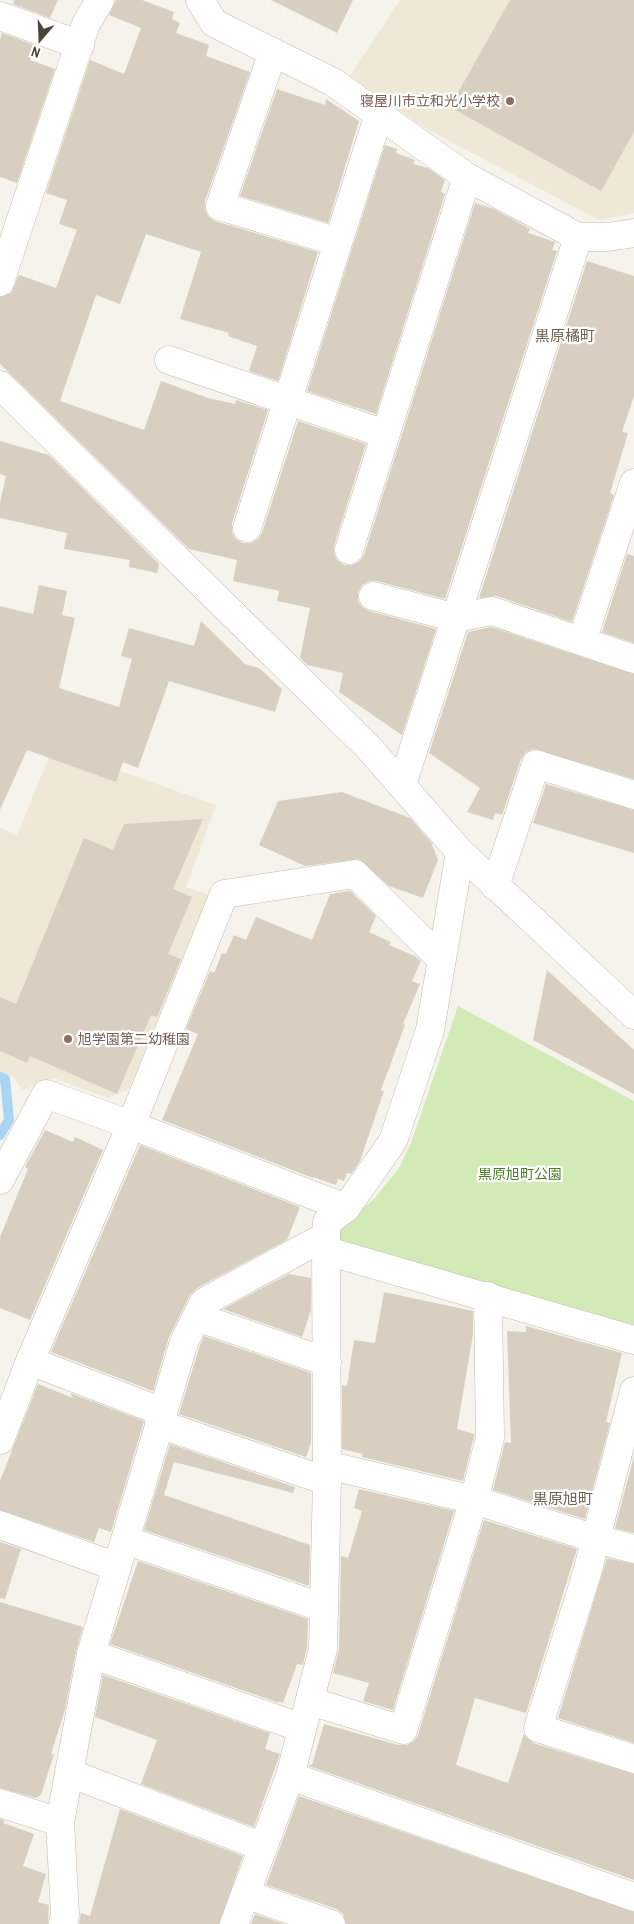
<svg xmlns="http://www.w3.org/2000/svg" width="634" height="1924" viewBox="0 0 634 1924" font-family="'Archivo Narrow','Noto Sans JP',sans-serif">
<rect width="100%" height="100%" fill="#f6f3ec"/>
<!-- education -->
<g fill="#efe8d6">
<polygon points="400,0 634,0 634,213 599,220 423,127 350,76"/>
<polygon points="53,747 216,805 186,887 208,895 129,1089 107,1098 54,1078 23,1090 13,1077 0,1072 0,827 17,836"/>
</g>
<!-- green -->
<polygon fill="#d2eab5" points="458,1006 634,1101 634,1327 337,1242 339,1229 375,1198 399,1168 411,1143"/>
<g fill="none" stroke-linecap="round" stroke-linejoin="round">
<!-- stream -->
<polyline stroke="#a9d4f2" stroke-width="10" points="0,1077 5,1079 9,1120 0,1135"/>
</g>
<!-- building -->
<g fill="#d8cfc1">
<polygon points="14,0 58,0 50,18 13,4"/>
<polygon points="116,0 142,0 174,12 172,19 180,23 176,33 209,45 206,56 250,72 205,201 205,209 208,216 215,221 318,252 278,381 249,371 257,346 228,336 229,333 180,319 201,252 146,234 120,304 96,295 60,401 144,430 161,381 208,398 235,404 236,400 268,410 232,523 232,532 235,538 242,543 251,543 258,539 262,533 298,421 366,444 334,546 334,553 337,560 344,565 352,565 360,561 364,555 475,203 494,209 530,229 528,233 555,242 552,250 557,251 445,599 377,581 369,581 362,585 358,592 358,601 362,607 369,611 436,629 402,735 339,692 343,673 307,665 300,658 310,608 277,601 279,591 233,581 237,560 189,549 0,364 0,297 11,293 19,275 56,288 77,230 59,224 67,200 46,193 90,60 124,74 141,28 109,15"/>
<polygon points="271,0 353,0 337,33"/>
<polygon points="510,0 634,0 634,132 601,191 450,107"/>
<polygon points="2,33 37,46 30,60 55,69 17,183 0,177 0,40"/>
<polygon points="277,89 325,105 326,99 359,121 328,223 240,196"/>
<polygon points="385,145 397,149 396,153 415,160 413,164 428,168 445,180 441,192 445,194 376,414 307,391"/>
<polygon points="587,261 634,276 634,396 622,432 628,433 610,493 614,495 572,622 497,596 479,598"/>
<polygon points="0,441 49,455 159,564 157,573 129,567 130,560 64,549 67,533 0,518 0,503 6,476 0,474"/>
<polygon points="627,554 634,556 634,643 602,632"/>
<polygon points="39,585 67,591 62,615 75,618 59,688 119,707 132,659 121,656 129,628 194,646 201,621 245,664 259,668 282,689 275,712 169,681 138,768 123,762 116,782 27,750 0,810 0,606 33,614"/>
<polygon points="491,627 634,674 634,779 533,749 526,752 521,759 502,815 495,813 493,820 467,812 480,788 429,753 468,632"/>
<polygon points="546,784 634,810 634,853 533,823"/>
<polygon points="342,792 410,818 431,842 438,860 423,898 389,886 359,859 305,866 259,845 278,801"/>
<polygon points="203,819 173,889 192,897 168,954 181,959 157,1017 151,1015 117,1094 30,1056 27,1063 0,1051 0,997 16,1004 84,838 113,850 124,824"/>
<polygon points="350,891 376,916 369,932 391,942 389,945 415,956 421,961 412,981 420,984 403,1024 405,1025 381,1090 384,1091 360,1161 351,1174 347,1173 344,1181 338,1179 336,1185 313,1177 313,1178 162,1120 198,1034 186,1029 210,971 214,973 222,953 226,954 234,935 246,940 256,917 312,940 330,894"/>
<polygon points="547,970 634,1050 634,1094 533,1040"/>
<polygon points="45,1130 73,1142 75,1137 103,1150 30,1320 0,1308 0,1237 28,1169 25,1167"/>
<polygon points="140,1145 300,1207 287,1240 197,1288 190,1295 169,1337 153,1391 51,1352"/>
<polygon points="289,1274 311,1278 311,1310 302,1337 223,1309"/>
<polygon points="384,1292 473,1311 473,1334 457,1429 474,1434 474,1436 463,1481 362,1457 363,1454 342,1449 342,1385 347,1386 354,1340 375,1343"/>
<polygon points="526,1326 622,1353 606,1422 610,1423 585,1519 493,1490 505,1442 511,1443 507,1331 526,1332"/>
<polygon points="204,1336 311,1373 311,1443 306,1457 179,1414 199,1348"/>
<polygon points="38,1384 73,1398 70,1393 144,1421 111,1532 99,1528 94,1542 0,1510 0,1481"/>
<polygon points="170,1444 295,1487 293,1493 174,1462 164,1495 310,1545 309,1586 144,1530"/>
<polygon points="634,1456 634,1533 615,1528"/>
<polygon points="359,1489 454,1511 393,1710 363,1701 369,1683 333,1673 339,1649 341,1556 348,1558 362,1511 354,1508"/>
<polygon points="484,1520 577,1549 526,1713 475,1698 456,1765 508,1783 524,1734 533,1743 634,1774 634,1880 309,1766 309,1764 312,1765 324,1724 398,1745 407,1745 414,1741 418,1735"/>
<polygon points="0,1542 21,1549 5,1599 0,1598"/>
<polygon points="607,1558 634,1564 634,1743 558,1718"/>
<polygon points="138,1561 308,1619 307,1647 303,1665 297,1664 283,1703 279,1701 279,1703 110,1644"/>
<polygon points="0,1602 83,1627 76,1651 65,1710 51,1754 54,1754 41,1795 36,1798 0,1788"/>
<polygon points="103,1675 270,1733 265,1749 280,1754 254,1827 141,1784 157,1740 95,1717"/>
<polygon points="299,1796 634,1912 634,1924 346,1924 343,1914 337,1909 266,1885"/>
<polygon points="120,1809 243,1856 219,1924 79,1924 81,1913 90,1916"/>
<polygon points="0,1819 5,1821 3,1823 34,1834 23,1866 46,1874 38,1902 49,1905 48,1924 0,1924"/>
<polygon points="255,1914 284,1924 251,1924"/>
</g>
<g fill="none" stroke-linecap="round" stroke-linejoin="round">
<!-- street casing -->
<g stroke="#c2bbae" stroke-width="29">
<g id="street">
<polyline points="200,0 214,23 333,82 467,177 578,237 608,237 634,233"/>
<polyline points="0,16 80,45"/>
<polyline points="273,52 220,206 338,242"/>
<polyline points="0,282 86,24 100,0"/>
<polyline points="169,360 385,434"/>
<polyline points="0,385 369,748 460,852 634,1015"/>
<polyline points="247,528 379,114"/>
<polyline points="349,550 467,177"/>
<polyline points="373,596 456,618 492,611 634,659"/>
<polyline points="582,641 634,483"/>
<polyline points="402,785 578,237"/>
<polyline points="495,886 536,764 634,795"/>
<polyline points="0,1180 46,1094 131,1125 224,894 355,874 441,959"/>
<polyline points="327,1251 634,1340"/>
<polyline points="197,1317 327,1362"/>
<polyline points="30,1361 163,1412"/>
<polyline points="634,1391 587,1573 538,1728 634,1759"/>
<polyline points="159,1424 327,1481"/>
<polyline points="0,1440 30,1361 131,1125 346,1208"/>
<polyline points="327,1465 474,1500 596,1539 634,1549"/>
<polyline points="0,1525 117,1567"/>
<polyline points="125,1540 324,1608"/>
<polyline points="91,1654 302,1728"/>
<polyline points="310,1701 403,1730 474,1500 490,1438 488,1296"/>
<polyline points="69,1773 263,1847"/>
<polyline points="290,1776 634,1897"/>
<polyline points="0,1803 60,1822"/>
<polyline points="245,1894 331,1924"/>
<polyline points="63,1924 65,1915 60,1822 91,1654 184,1342 204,1302 326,1236 327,1222 346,1208 393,1141 430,1030 460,852"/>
<polyline points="234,1924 290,1776 323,1649 327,1481 326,1236"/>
</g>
</g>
<!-- street -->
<use href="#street" stroke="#fff" stroke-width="28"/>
</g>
<!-- markers -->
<g fill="#8d6e63" stroke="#fff" stroke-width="2">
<circle cx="510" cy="101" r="5"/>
<circle cx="68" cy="1039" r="5"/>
</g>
<g text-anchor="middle" stroke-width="4.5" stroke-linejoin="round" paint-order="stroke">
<!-- education labels -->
<g font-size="14" fill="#785e54" stroke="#fff" text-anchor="end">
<text x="500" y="106">寝屋川市立和光小学校</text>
<text x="78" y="1044" text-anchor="start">旭学園第二幼稚園</text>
</g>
<!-- park labels -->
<g font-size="14" fill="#4a7f2a" stroke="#fff">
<text x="520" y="1179">黒原旭町公園</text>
</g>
<!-- neighbourhood labels -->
<g font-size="15" fill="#6e6250" stroke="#fff">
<text x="565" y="341">黒原橘町</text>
<text x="563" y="1504">黒原旭町</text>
</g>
</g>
<!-- north arrow -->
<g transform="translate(40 40) rotate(199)" stroke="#ffffff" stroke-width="4" paint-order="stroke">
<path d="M0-4L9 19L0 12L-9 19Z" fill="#4b4439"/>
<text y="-8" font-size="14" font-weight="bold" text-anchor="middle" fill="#4b4439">N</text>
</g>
</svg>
